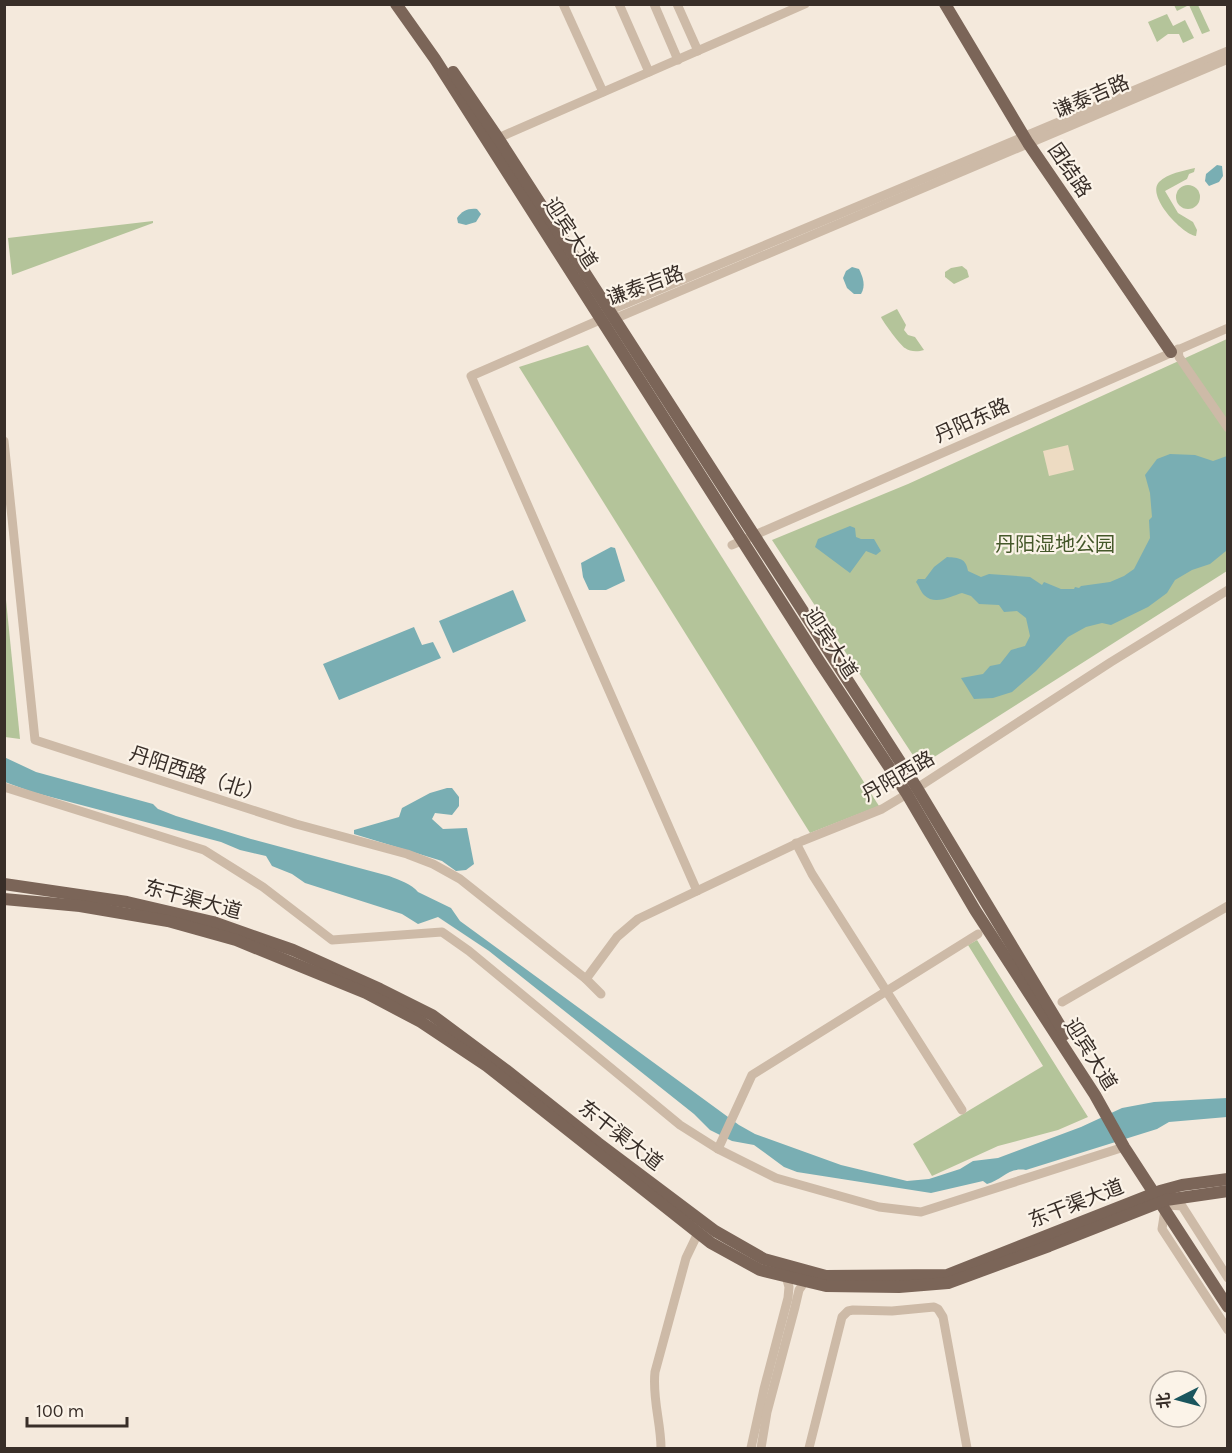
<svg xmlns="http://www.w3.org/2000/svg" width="1232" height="1453" viewBox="0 0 1232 1453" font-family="Karla,'Noto Sans SC',sans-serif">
<rect width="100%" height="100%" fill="#f4e9dc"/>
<!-- green -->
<g fill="#b4c49a">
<polygon points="1174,5 1198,5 1210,31 1202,34 1189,5 1177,11"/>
<polygon points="1167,14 1173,26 1185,20 1194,38 1183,43 1179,34 1168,34 1157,42 1148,22"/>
<path d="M1195,168l-1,4 -5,2 -2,5 -22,12 13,22 15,9 4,8 -1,6c-14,-2 -50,-40 -37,-54 9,-9 24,-11 36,-14z"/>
<circle cx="1188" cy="197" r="12"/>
<polygon points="153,221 153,223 12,275 8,238"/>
<polygon points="962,266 967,270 969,277 954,284 945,277 945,272 951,268"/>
<path d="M897,309l9,16 -2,5 4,5 7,2 9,13c-6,2 -14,2 -19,-2 -4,-2 -22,-26 -24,-31z"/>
<polygon points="1227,339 1227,571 920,766 772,540 908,484"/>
<polygon points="588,345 879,806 810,833 519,367"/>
<polygon points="4,590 5,590 20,739 5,737"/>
<polygon points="977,940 1088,1117 1058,1130 998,1146 932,1176 913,1144 1043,1066 968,945"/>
</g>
<!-- plaza -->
<polygon fill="#eddbc2" points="1068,445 1074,470 1049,476 1043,451"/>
<!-- water -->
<g fill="#79aeb3">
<polygon points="1217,165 1222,166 1223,176 1219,182 1209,186 1205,181 1206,174"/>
<path d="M477,209l4,5 -5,8 -10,3 -8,-2 -1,-5c5,-7 11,-10 20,-9z"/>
<path d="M852,267l7,2c4,8 7,17 2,25h-7l-7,-6 -4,-10 3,-7z"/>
<path d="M1170,454l25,1 18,6 14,-5 -1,95 -16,13 -18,6 -17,10 -8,13 -19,14 -37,18 -9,-2 -16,4 -18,10 -32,34 -24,21 -19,6 -19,1 -13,-21 22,-4 7,-8 10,-2 11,-14 14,-4 5,-10 -4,-18 -9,-7 -13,1 -5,-7 -20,-1 -8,-8 -9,-3c-11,3 -27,13 -38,2 -3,-3 -5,-9 -8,-13l2,-3h7l9,-12 13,-10c12,1 19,1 21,14l13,6 8,-3 41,3 12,8 2,-3 17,7h13l1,-2 4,1 2,-2 29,-4 14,-6 10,-7 16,-31 -1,-18 3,-3 -2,-24 -5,-18 12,-16z"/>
<polygon points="850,526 855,528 856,537 861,539 874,539 881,551 876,555 866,551 850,573 815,547 818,539"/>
<polygon points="611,547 615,548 625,581 606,590 589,590 583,577 581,563"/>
<polygon points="513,590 526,621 453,653 439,621"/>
<polygon points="414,627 422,645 433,642 441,658 339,700 323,664"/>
<path d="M4,757l32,15 117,32 5,5 18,7 75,23 138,37c10,4 23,8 29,16l33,16 9,13 279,204 16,9 86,31 66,16 22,-2 31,-10 13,-8 25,-3 83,-31 41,-19 32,-6 73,-4v19l-58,5 -12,7 -131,41c-18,-3 -24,10 -39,14l-4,-3 -52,12 -134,-21 -13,-5 -30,-22 -22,-4 -22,-11 -16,-16 -205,-163 -51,-34 -20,7 -16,-10 -97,-31 -13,-9 -20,-8 -6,-10 -26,-6 -19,-8 -189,-50 -27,-10z"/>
<polygon points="447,788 452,788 459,797 459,806 452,815 435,813 432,819 443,829 467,828 474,864 466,870 456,871 442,861 354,834 354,830 399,817 402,808 430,793"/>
</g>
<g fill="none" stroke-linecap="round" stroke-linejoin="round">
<!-- minor -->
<g stroke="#cdbaa7" stroke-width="9">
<polyline points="563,4 603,92"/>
<polyline points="619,4 649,72"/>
<polyline points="654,4 678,60"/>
<polyline points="677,4 698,51"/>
<polyline points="498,138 805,4"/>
<polyline points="605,315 608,311 1228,51"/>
<polyline points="1178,349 1179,357 1228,428"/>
<polyline points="4,441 35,740 296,824 407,854 433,864 460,879 586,979 601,994"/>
<polyline points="732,545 1228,328"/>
<polyline points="4,787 204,850 263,887 332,940 442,932 469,951 680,1125 718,1149 776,1178 879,1207 921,1212 1124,1147"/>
<polyline points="796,843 812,874 962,1110"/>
<polyline points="697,891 471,376 602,319 614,319 1228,59"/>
<polyline points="586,979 617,937 638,919 802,841 882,809 917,788 1111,662 1228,590"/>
<polyline points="1062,1002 1228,906"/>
<polyline points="718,1149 752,1075 978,934"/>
<polyline points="1168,1205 1182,1206 1228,1278"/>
<polyline points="1165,1210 1162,1229 1228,1330"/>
<path d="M661,1448c0,-25 -9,-50 -6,-76l31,-114 12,-25"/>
<polyline points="751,1448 764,1389 788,1298 789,1287 786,1276"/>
<polyline points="761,1448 767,1412 795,1307 799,1290 807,1278"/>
<polyline points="809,1448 842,1317 848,1311 853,1310 892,1311 934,1307 938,1309 943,1317 967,1448"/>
</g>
<!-- major -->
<g stroke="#7b6558" stroke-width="12">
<polyline points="396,4 435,59 819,661 907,794 975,910 1095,1095 1124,1147 1228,1307"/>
<polyline points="945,4 1028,143 1171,352"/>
<polyline points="453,72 498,138 917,788 1065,1034"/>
<polyline points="4,884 127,902 213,922 293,950 380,989 432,1015 506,1070 598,1143 715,1231 764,1259 826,1276 947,1275 1160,1191 1182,1185 1228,1179"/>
<polyline points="4,899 80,906 168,921 236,940 366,993 421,1022 487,1066 711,1243 760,1270 826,1286 899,1287 948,1283 1049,1246 1166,1200 1228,1191"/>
</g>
</g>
<g text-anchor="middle" stroke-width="4.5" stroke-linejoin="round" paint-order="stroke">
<!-- street labels -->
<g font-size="20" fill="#382e28" stroke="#fbf3e8">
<text transform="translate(1091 96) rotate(-23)" y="7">谦泰吉路</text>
<text transform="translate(1070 170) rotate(56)" y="7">团结路</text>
<text transform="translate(571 233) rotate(57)" y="7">迎宾大道</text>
<text transform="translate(645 285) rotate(-20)" y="7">谦泰吉路</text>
<text transform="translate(972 420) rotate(-24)" y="7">丹阳东路</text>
<text transform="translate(831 643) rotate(57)" y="7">迎宾大道</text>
<text transform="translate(197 774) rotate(18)" y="7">丹阳西路（北）</text>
<text transform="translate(898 776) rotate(-30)" y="7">丹阳西路</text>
<text transform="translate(193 899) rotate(15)" y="7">东干渠大道</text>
<text transform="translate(1091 1054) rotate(58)" y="7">迎宾大道</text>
<text transform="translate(621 1135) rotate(38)" y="7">东干渠大道</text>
<text transform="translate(1076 1203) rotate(-21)" y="7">东干渠大道</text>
</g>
<!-- park labels -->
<g font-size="20" fill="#45582a" stroke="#fbf3e8">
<text x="1055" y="551">丹阳湿地公园</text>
</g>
</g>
<!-- border -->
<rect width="1232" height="1453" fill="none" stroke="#382e28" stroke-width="12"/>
<!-- north arrow -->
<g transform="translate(1178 1399) rotate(264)"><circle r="28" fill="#fbf3e8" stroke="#ada49b" stroke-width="1.5"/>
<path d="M0-4.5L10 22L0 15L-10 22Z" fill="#1a555d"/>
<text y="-9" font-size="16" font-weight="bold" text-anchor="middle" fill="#382e28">北</text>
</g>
<!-- scale -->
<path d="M27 1417v9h100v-9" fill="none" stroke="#382e28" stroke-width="3"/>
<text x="36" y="1417" font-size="18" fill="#382e28" stroke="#fbf3e8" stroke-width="4.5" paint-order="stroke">100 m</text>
</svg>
